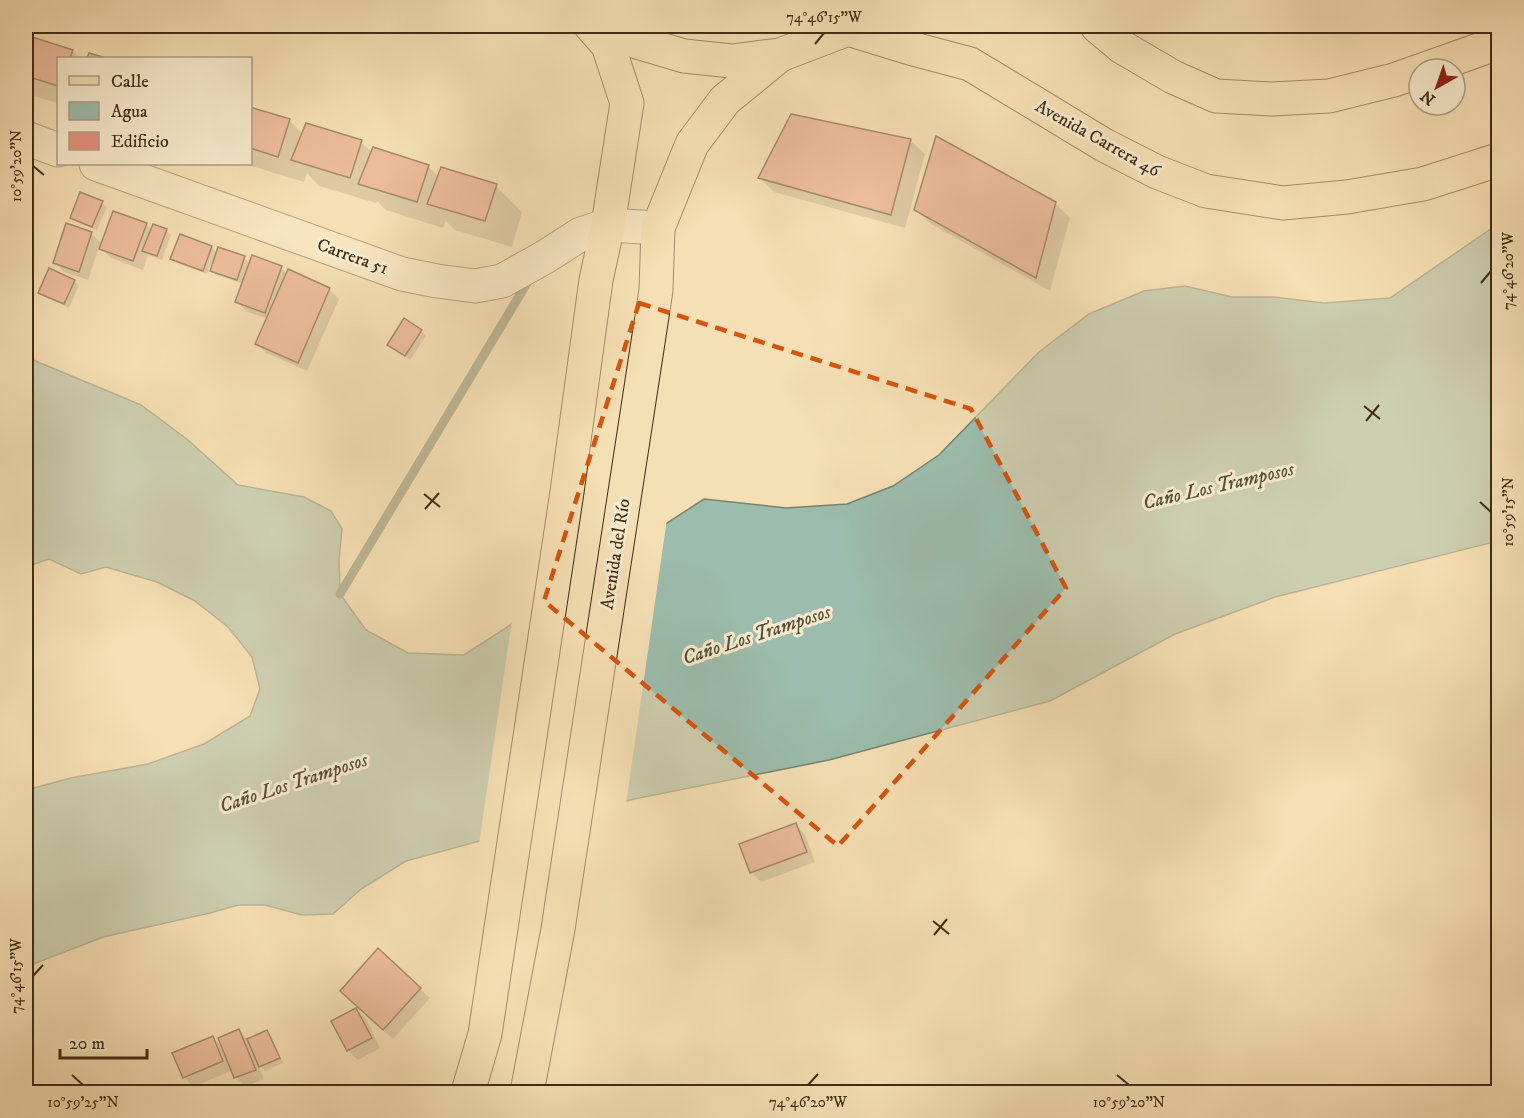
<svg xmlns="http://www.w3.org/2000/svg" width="1524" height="1118" viewBox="0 0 1524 1118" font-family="'IM FELL DW Pica',serif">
<rect width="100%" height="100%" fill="#f5dfb4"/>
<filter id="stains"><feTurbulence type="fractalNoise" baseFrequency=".00333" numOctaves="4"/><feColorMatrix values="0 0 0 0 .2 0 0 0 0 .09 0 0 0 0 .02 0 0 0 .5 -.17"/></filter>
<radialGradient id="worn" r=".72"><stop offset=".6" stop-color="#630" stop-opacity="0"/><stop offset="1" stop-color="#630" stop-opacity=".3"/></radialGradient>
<!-- water -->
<polygon fill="#9cbdad" stroke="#77836f" stroke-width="1.5" points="1498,224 1498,541 1275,597 1175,634 1050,701 829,760 634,799 406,861 361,889 333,914 302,915 265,905 238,905 210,913 103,937 26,967 26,790 71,778 148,764 204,744 250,716 260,689 252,657 228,627 195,601 157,582 106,567 81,574 49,559 29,566 26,565 26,357 141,405 188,440 238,485 304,497 331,511 342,529 339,560 340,594 366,630 408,653 464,655 704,499 786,508 847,504 893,486 939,455 1039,352 1089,314 1144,291 1185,286 1232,297 1273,297 1324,303 1390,298"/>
<!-- pier -->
<polygon fill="#f5dfb4" points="667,519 626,804 479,844 512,620"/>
<!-- shadow -->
<g fill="#0003">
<polygon points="26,36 72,51 80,58 58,58 58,103 30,95 26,90"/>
<polygon points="250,108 289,120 303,134 361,142 373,153 428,166 439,177 496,186 522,212 512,247 455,230 446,221 443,228 386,210 377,201 376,203 319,186 307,173 304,182 248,165 247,164 250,164"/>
<polygon points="910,140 925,154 905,228 774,192 760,178"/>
<polygon points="81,194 102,203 107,207 97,230 76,222 72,217"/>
<polygon points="1055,203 1070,218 1050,291 931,224 916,210"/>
<polygon points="146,224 152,230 166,230 171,235 162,260 148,255 143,270 111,258 99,247 88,280 64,272 55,262 91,233 103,245"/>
<polygon points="211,247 218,254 244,257 250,264 281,268 287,274 329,289 339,299 307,371 266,353 257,343 267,319 246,311 237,301 243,284 216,275 212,271 216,258 214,257 207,274 177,263 172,259"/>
<polygon points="74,281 79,285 69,308 45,297 40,293"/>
<polygon points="421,331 426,336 410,360 389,345"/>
<polygon points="795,825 805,834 815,862 761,882 751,872"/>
<polygon points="420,989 430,998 393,1039 351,1001"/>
<polygon points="356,1010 366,1019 380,1048 358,1060 348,1050"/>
<polygon points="239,1031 248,1040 267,1032 271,1036 283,1063 265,1071 258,1064 264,1079 245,1087 236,1077 233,1070 193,1087 184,1077 213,1038 224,1049"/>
</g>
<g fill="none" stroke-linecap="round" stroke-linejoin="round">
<!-- stream -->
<polyline stroke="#77836f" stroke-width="9" points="340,594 530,278"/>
</g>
<!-- building -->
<g fill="#e3927e" stroke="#402c12" stroke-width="1.5">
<polygon points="26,35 73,50 70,58 58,58 58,86 26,76"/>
<polygon points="89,53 106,58 87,58"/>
<polygon points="250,107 290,119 278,157 250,148"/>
<polygon points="791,114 911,139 891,215 758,178"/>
<polygon points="306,123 362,140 350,178 291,160"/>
<polygon points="936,136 1056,202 1036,278 914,210"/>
<polygon points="373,147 429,165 417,202 358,184"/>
<polygon points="441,167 497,184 485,221 427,204"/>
<polygon points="80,192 103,201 92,227 70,218"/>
<polygon points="113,211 147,223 133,261 99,249"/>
<polygon points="66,223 92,232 79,272 53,263"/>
<polygon points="153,224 167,229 157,256 142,251"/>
<polygon points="180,234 212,246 203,271 170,259"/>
<polygon points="218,247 245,256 237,280 210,271"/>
<polygon points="252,255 282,266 265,313 235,302"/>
<polygon points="49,268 75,280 64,304 38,293"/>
<polygon points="288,269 330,288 298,363 255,344"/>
<polygon points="404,318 422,330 405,356 387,345"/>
<polygon points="796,823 807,852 750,873 739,844"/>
<polygon points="378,948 421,988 383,1030 340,991"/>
<polygon points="356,1008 372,1038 347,1051 331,1021"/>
<polygon points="239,1029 256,1070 234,1078 218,1038"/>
<polygon points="267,1030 280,1058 259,1067 247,1039"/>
<polygon points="213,1036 223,1061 183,1078 172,1053"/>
</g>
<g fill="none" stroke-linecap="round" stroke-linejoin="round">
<!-- minor casing -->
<g stroke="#6d593a" stroke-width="35">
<g id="minor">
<polyline points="26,138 58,150"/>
<polyline points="96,164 402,274 437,281 475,286 502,281 545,257 581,234 608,225 658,228"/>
</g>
</g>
<!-- major casing -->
<g stroke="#402c12" stroke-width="35">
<g id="major">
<polyline points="607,26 637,42 684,56 732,61 780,55 848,29 852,26"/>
<polyline points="1097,26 1122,47 1173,77 1216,96 1272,99 1329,96 1394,80 1419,71"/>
<polyline points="848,29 910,48 970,64 1104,145 1157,172 1206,191 1283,203 1347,197 1423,184 1498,160"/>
<polyline points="1425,69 1498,43"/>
<polyline points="468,1092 485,1034 567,492 596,280 608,225 627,103 608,45 591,26"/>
<polyline points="527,1092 558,929 656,290 658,228 692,144 725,100 780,55"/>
</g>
</g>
<!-- minor -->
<use href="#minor" stroke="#f8eace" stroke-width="33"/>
<!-- major -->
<use href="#major" stroke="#f5dfb4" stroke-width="33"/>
</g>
<!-- marked area -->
<path d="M0 0H1524V1118H0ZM639,303l332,106 95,179 -228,258 -294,-245z" fill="#f5dfb4" fill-opacity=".55" fill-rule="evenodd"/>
<path fill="none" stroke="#d7540d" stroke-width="4.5" stroke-dasharray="12 8" stroke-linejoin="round" d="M639,303l332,106 95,179 -228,258 -294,-245z"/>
<!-- ticks -->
<path fill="none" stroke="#402c12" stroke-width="2" d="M815,44l9,-11M33,166l11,9M1481,283l10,-12M1364,406l16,13M1366,421l13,-16M424,494l16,13M1480,502l11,10M425,509l14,-16M933,921l16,13M934,935l13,-16M33,976l10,-11M72,1075l11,10M1117,1075l12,10M808,1085l10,-11"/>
<g text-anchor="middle" stroke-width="6" stroke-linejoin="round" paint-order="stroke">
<!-- street labels -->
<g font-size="18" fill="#402c12" stroke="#f8eace">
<text transform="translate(1098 138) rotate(29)" y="6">Avenida Carrera 46</text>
<text transform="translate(353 256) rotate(20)" y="6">Carrera 51</text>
<text transform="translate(615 554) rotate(-81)" y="6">Avenida del Río</text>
</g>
<!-- water labels -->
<g font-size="20" font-style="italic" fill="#575039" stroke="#f8eace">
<text transform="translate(1218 485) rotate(-13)" y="7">Caño Los Tramposos</text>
<text transform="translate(756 634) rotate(-18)" y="7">Caño Los Tramposos</text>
<text transform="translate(293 782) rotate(-18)" y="7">Caño Los Tramposos</text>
</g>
</g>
<!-- margin -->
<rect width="1524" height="1118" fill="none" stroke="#f5dfb4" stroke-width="66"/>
<!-- legend -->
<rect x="57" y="57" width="195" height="108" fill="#f8eace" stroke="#ae9e83" stroke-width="1.5"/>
<rect x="69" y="76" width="30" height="9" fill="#f5dfb4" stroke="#ae9e83" stroke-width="1.5"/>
<text x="111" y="87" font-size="18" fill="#402c12">Calle</text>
<rect x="69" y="102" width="30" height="18" fill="#9cbdad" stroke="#ae9e83" stroke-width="1.5"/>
<text x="111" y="117" font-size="18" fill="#402c12">Agua</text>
<rect x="69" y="132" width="30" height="18" fill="#e3927e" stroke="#ae9e83" stroke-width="1.5"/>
<text x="111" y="147" font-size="18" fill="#402c12">Edificio</text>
<!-- north arrow -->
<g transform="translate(1437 87) rotate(220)"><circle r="28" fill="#f8eace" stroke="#ae9e83" stroke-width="1.5"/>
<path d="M0-4.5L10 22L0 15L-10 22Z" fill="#8f2418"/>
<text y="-9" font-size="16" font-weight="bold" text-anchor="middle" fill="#402c12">N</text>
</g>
<!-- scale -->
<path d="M60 1049v9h87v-9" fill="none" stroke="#402c12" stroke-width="3"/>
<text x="69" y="1049" font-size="18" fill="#402c12" stroke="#f8eace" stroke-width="4.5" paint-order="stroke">20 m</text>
<rect x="33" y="33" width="1458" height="1052" fill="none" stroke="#402c12" stroke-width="2"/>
<g font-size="15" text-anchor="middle" fill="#402c12">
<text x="824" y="22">74°46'15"W</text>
<text transform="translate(16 166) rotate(-90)" y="5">10°59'20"N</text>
<text transform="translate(1508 271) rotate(-90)" y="5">74°46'20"W</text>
<text transform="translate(1508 512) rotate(-90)" y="5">10°59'15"N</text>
<text transform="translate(16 976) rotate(-90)" y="5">74°46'15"W</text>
<text x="83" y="1107">10°59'25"N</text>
<text x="808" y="1107">74°46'20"W</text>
<text x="1129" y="1107">10°59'20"N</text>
</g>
<rect width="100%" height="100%" filter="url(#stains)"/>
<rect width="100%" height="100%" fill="url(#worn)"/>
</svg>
